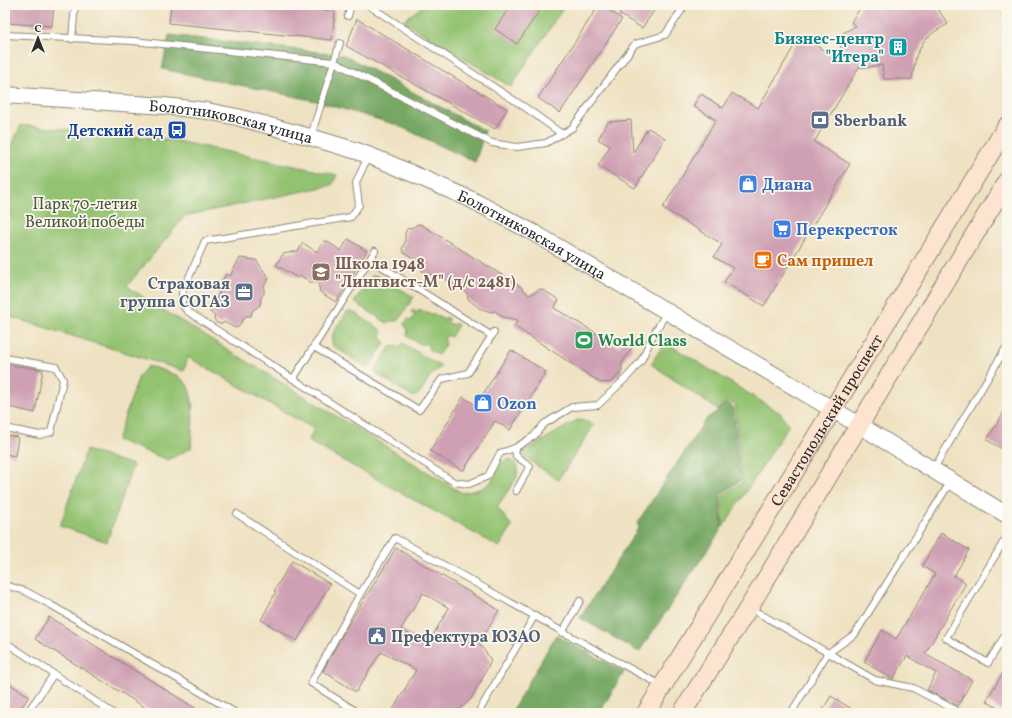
<svg xmlns="http://www.w3.org/2000/svg" width="1012" height="718" viewBox="0 0 1012 718" font-family="Vollkorn,serif">
<rect width="100%" height="100%" fill="#fbf7ec"/>
<filter id="ink" filterUnits="userSpaceOnUse"><feTurbulence type="fractalNoise" baseFrequency=".025" numOctaves="2"/><feDisplacementMap in="SourceGraphic" scale="8" xChannelSelector="R" yChannelSelector="G"/><feConvolveMatrix kernelMatrix="1 2 1 2 8 2 1 2 1" color-interpolation-filters="sRGB"/></filter>
<filter id="wash" filterUnits="userSpaceOnUse"><feTurbulence type="fractalNoise" baseFrequency=".012" numOctaves="4" result="noise"/><feDisplacementMap in="SourceGraphic" scale="16" xChannelSelector="R" yChannelSelector="G"/><feGaussianBlur stdDeviation="0.9" result="paint"/><feColorMatrix in="noise" values="0 0 0 0 0 0 0 0 0 0 0 0 0 0 0 0 0 1.4 0 .05"/><feComposite in="paint" operator="in"/></filter>
<g filter="url(#wash)">
<rect width="100%" height="100%" fill="#efe2c2"/>
<!-- green -->
<g fill="#93c271" stroke="#5f764e">
<polygon points="424,5 565,5 511,87 403,21"/>
<path d="M21,125l151,15 165,35 -5,10 -147,31 -58,70 28,19 307,188c24,-5 30,-5 37,-30l12,-4 7,7 -1,11 -20,30 15,19 -13,21 -191,-106 6,-12 -126,-72 -4,14 -179,-56v-153z"/>
<polygon points="374,275 380,277 414,297 398,321 390,321 387,323 354,302 370,278"/>
<polygon points="413,310 417,313 419,310 424,312 426,311 431,314 434,314 444,320 446,317 449,319 447,322 453,325 455,323 458,325 451,337 447,335 444,340 446,343 438,355 428,349 429,346 424,343 422,345 407,336 408,330 404,324 408,319 411,321 415,315 411,312"/>
<path d="M352,311l29,19 1,9 3,4 -15,23 -4,1 -33,-21c-5,-11 8,-25 14,-34z"/>
<polygon points="665,342 780,413 789,425 723,527 722,496 742,483 736,406 727,400 718,410 651,364"/>
<polygon points="403,343 441,367 430,376 421,392 416,396 411,396 377,374 375,370 391,346 399,347"/>
<path d="M148,366c11,3 34,9 39,19 9,16 5,44 4,63l-23,12 -51,-20 22,-64z"/>
<polygon points="577,420 588,421 594,425 558,480 520,454"/>
<polygon points="86,450 133,465 107,542 60,526"/>
</g>
<!-- forest -->
<g fill="#76a863" stroke="#506a47">
<polygon points="169,35 344,55 485,131 475,162 397,125 316,101 162,69"/>
<polygon points="727,402 734,408 740,481 720,495 722,528 639,652 580,618 639,527 637,523 707,418 718,411"/>
<polygon points="556,635 624,672 599,713 511,713"/>
</g>
<g id="blocks">
<!-- building -->
<g fill="#cfa0b4" fill-rule="evenodd">
<polygon points="5,5 54,5 52,26 5,23"/>
<polygon points="171,5 275,5 335,11 332,40 169,23"/>
<polygon points="511,5 543,5 517,44 495,29"/>
<polygon points="599,5 601,5 622,19 560,113 538,98"/>
<polygon points="625,5 658,5 642,28 619,14"/>
<polygon points="862,5 885,5 898,7 915,5 935,5 948,24 934,32 924,41 916,56 912,79 884,79 882,65 870,67 859,67 814,142 850,164 764,306 724,282 733,268 714,257 722,244 663,208 716,120 693,106 701,94 723,108 732,93 758,108 800,36 842,61 840,38 843,33 856,26 851,22"/>
<polygon points="357,19 507,109 495,129 346,46"/>
<polygon points="631,120 633,153 648,128 665,138 635,188 598,166 610,146 598,139 608,122"/>
<polygon points="417,224 422,225 521,287 529,295 540,289 545,291 559,300 554,308 619,347 624,340 633,346 622,363 622,370 619,375 611,382 601,383 514,326 518,320 503,317 495,311 491,312 479,308 468,299 467,293 440,276 436,278 433,275 424,273 419,266 413,265 414,259 404,253 402,249 405,242 405,233 407,229 416,226"/>
<polygon points="348,239 367,251 336,302 320,292 318,282 312,283 301,276 298,278 276,265 283,254 298,251 303,243 317,252 325,240 341,251"/>
<polygon points="240,258 256,260 269,278 264,286 264,294 261,297 260,305 252,311 251,316 246,316 237,328 233,327 224,322 222,324 217,323 214,319 215,316 210,312 211,307 220,292 217,290 226,274 230,276"/>
<polygon points="511,350 546,372 510,430 495,421 463,471 430,451 463,397 476,405"/>
<polygon points="5,364 43,370 35,413 5,406"/>
<polygon points="1007,407 1007,452 987,440"/>
<polygon points="5,435 18,437 15,456 5,454"/>
<polygon points="941,533 969,550 954,576 966,583 925,654 972,680 958,706 927,690 936,673 907,656 893,679 864,662 882,630 896,639 935,574 922,566"/>
<path d="M396,548l103,62 -20,33 12,17 -10,21 -11,19 -12,11 -16,-2 -2,4h-49l25,-43 -35,-18 -25,40 -33,-21 20,-37zM423,593l26,15 -22,37 -26,-16z"/>
<polygon points="292,561 330,584 297,641 261,620 276,592 274,591"/>
<polygon points="49,617 203,713 154,713 35,639"/>
<polygon points="1007,666 1007,713 1006,713 986,701"/>
<polygon points="5,681 29,696 18,713 5,713"/>
<polygon points="831,696 858,713 821,713"/>
</g>
</g>
</g>
<g filter="url(#ink)">
<use href="#blocks" fill-opacity="0" stroke="#8d8676" stroke-width="1"/>
<g fill="none" stroke-linecap="round" stroke-linejoin="round">
<!-- service casing -->
<g stroke="#8d8676" stroke-width="8">
<g id="service">
<polyline points="368,5 526,108 562,134"/>
<polyline points="348,16 351,5"/>
<polyline points="5,35 133,41 334,62 340,43"/>
<polyline points="72,39 75,5"/>
<polyline points="311,136 334,62 492,143 517,147 546,143 572,128 635,44 665,35 685,5"/>
<polyline points="368,156 356,183 359,205 351,217 205,241 182,293 182,304 187,311 454,482 469,484 488,476 500,453 515,448 534,436 544,424 572,407 598,405 630,374 641,361 653,335 667,312"/>
<polyline points="370,259 492,336"/>
<polyline points="314,347 419,410 442,379 468,373 494,332"/>
<polyline points="5,358 56,367 63,380 51,432 40,435 5,428"/>
<polyline points="293,379 375,251"/>
<polyline points="515,448 516,456 530,466 516,491"/>
<polyline points="933,470 1007,346"/>
<polyline points="237,514 360,594"/>
<polyline points="1007,536 946,638 988,663 1007,632"/>
<polyline points="5,585 25,591 51,605 236,713"/>
<polyline points="750,608 875,680 913,688 961,713"/>
<polyline points="562,633 580,601"/>
<polyline points="5,642 113,713"/>
<polyline points="27,713 54,674"/>
<path d="M359,713l-48,-30 49,-89 35,-56c89,49 176,100 266,147"/>
<polyline points="478,713 535,615"/>
<polyline points="791,713 827,654 855,634 951,481"/>
</g>
</g>
<!-- tertiary casing -->
<g stroke="#8d8676" stroke-width="18">
<g id="tertiary">
<path id="s1" d="M5,95l160,11 42,5 30,6 73,20 47,14 31,12 82,36 64,34 325,192 148,90"/>
</g>
</g>
<!-- secondary casing -->
<g stroke="#8d8676" stroke-width="20">
<g id="secondary">
<path id="s2" d="M646,713l361,-587"/>
<polyline points="682,713 749,607 1007,181"/>
</g>
</g>
<!-- service -->
<use href="#service" stroke="#fff" stroke-width="6"/>
<!-- tertiary -->
<use href="#tertiary" stroke="#fff" stroke-width="16"/>
<!-- secondary -->
<use href="#secondary" stroke="#fde4d0" stroke-width="18"/>
</g>
</g>
<!-- icons -->
<defs>
<g id="building-square" transform="scale(1)"><rect x="-9" y="-9" width="18" height="18" rx="4" fill="#0f9aa8" stroke="#fbf7ec"/><path d="M-4-6H4V6H1V3H-1V6H-4ZM-2.5-4.3h1.7v1.8h-1.7ZM.8-4.3h1.7v1.8H.8ZM-2.5-1h1.7V.8h-1.7ZM.8-1h1.7V.8H.8Z" fill="#fff"/></g>
<g id="bank-square" transform="scale(1)"><rect x="-9" y="-9" width="18" height="18" rx="4" fill="#5c6f8a" stroke="#fbf7ec"/><path d="M-6-4H6V4H-6ZM0-2.3a2.3 2.3 0 1 0 0 4.6a2.3 2.3 0 1 0 0-4.6Z" fill="#fff"/></g>
<g id="bus-square" transform="scale(1)"><rect x="-9" y="-9" width="18" height="18" rx="4" fill="#1a4fb4" stroke="#fbf7ec"/><path d="M-5-6H5V4H4V6H2V4H-2V6H-4V4H-5ZM-3.5-4V0h7V-4ZM-3.5 1.2v1.5H-2V1.2ZM2 1.2v1.5H3.5V1.2Z" fill="#fff"/></g>
<g id="shop-square" transform="scale(1)"><rect x="-9" y="-9" width="18" height="18" rx="4" fill="#3f7fe0" stroke="#fbf7ec"/><path d="M-5-2.5h2.3a2.7 3.5 0 0 1 5.4 0H5L5.5 6h-11ZM-1.5-2.5h3a1.5 2.3 0 0 0-3 0Z" fill="#fff"/></g>
<g id="supermarket-square" transform="scale(1)"><rect x="-9" y="-9" width="18" height="18" rx="4" fill="#3f7fe0" stroke="#fbf7ec"/><path d="M-6-5.5h2.5l.6 2H6L4.5 2H-2.5L-4.4-4H-6ZM-1.5 3.2a1.3 1.3 0 1 0 .1 0ZM3 3.2a1.3 1.3 0 1 0 .1 0Z" fill="#fff"/></g>
<g id="cafe-square" transform="scale(1)"><rect x="-9" y="-9" width="18" height="18" rx="4" fill="#e8710a" stroke="#fbf7ec"/><path d="M-5.5-4.5H6V0H3Q3 3.5 0 3.5H-2.5Q-5.5 3.5-5.5 0ZM3-3.2v2h1.7v-2ZM-6 4.5H4V6H-6Z" fill="#fff"/></g>
<g id="school-square" transform="scale(1)"><rect x="-9" y="-9" width="18" height="18" rx="4" fill="#8d6e63" stroke="#fbf7ec"/><path d="M0-5L7-2L0 1L-7-2ZM-4 1L0 2.5L4 1V4Q0 6-4 4Z" fill="#fff"/></g>
<g id="office-square" transform="scale(1)"><rect x="-9" y="-9" width="18" height="18" rx="4" fill="#5c6f8a" stroke="#fbf7ec"/><path d="M-6-3h4V-5.5h4V-3h4V5H-6ZM-1-4.5V-3h2v-1.5ZM-6 0V1H6V0Z" fill="#fff"/></g>
<g id="stadium-square" transform="scale(1)"><rect x="-9" y="-9" width="18" height="18" rx="4" fill="#2e9e5b" stroke="#fbf7ec"/><path d="M0-5a6.5 5 0 1 0 0 10a6.5 5 0 1 0 0-10ZM-3.5-1.8h7v3.6h-7Z" fill="#fff"/></g>
<g id="civic-square" transform="scale(1)"><rect x="-9" y="-9" width="18" height="18" rx="4" fill="#5c6f8a" stroke="#fbf7ec"/><path d="M-.6-6.5H3V-4.5H.6V-3L4-1V1h2V6H-6V1h2V-1L-.6-3ZM-1.2 2.5V6h2.4V2.5Z" fill="#fff"/></g>
</defs>
<g fill-rule="evenodd">
<use href="#building-square" x="898" y="47"/>
<use href="#bank-square" x="820" y="120"/>
<use href="#bus-square" x="177" y="130"/>
<use href="#shop-square" x="748" y="184"/>
<use href="#supermarket-square" x="782" y="229"/>
<use href="#cafe-square" x="763" y="260"/>
<use href="#school-square" x="321" y="272"/>
<use href="#office-square" x="244" y="292"/>
<use href="#stadium-square" x="584" y="340"/>
<use href="#shop-square" x="483" y="403"/>
<use href="#civic-square" x="377" y="636"/>
</g>
<g text-anchor="middle" stroke-width="3.5" stroke-linejoin="round" paint-order="stroke">
<!-- culture labels -->
<g font-size="16" font-weight="bold" fill="#0d838f" stroke="#fbf7ec" text-anchor="end">
<text x="884" y="44">Бизнес-центр<tspan x="884" dy="18">"Итера"</tspan></text>
</g>
<!-- service labels -->
<g font-size="16" font-weight="bold" fill="#4e5e75" stroke="#fbf7ec" text-anchor="start">
<text x="834" y="126">Sberbank</text>
<text x="230" y="289" text-anchor="end">Страховая<tspan x="230" dy="18">группа СОГАЗ</tspan></text>
<text x="391" y="642">Префектура ЮЗАО</text>
</g>
<!-- street labels -->
<g font-size="16" fill="#2b2b2b" stroke="#fbf7ec">
<text dy="6" stroke="none"><textPath href="#s1" startOffset="228">Болотниковская улица</textPath></text>
<text dy="6" stroke="none"><textPath href="#s1" startOffset="552">Болотниковская улица</textPath></text>
<text dy="6" stroke="none"><textPath href="#s2" startOffset="344">Севастопольский проспект</textPath></text>
</g>
<!-- transit labels -->
<g font-size="16" font-weight="bold" fill="#164399" stroke="#fbf7ec" text-anchor="end">
<text x="163" y="136">Детский сад</text>
</g>
<!-- shop labels -->
<g font-size="16" font-weight="bold" fill="#366cbe" stroke="#fbf7ec" text-anchor="start">
<text x="762" y="190">Диана</text>
<text x="796" y="235">Перекресток</text>
<text x="497" y="409">Ozon</text>
</g>
<!-- park labels -->
<g font-size="16" fill="#4a5840" stroke="#fbf7ec">
<text x="85" y="209">Парк 70-летия<tspan x="85" dy="18">Великой победы</tspan></text>
</g>
<!-- food labels -->
<g font-size="16" font-weight="bold" fill="#c56008" stroke="#fbf7ec" text-anchor="start">
<text x="777" y="266">Сам пришел</text>
</g>
<!-- education labels -->
<g font-size="16" font-weight="bold" fill="#785e54" stroke="#fbf7ec" text-anchor="start">
<text x="335" y="269">Школа 1948<tspan x="335" dy="18">"Лингвист-М" (д/с 2481)</tspan></text>
</g>
<!-- leisure labels -->
<g font-size="16" font-weight="bold" fill="#27864d" stroke="#fbf7ec" text-anchor="start">
<text x="598" y="346">World Class</text>
</g>
</g>
<!-- margin -->
<rect width="1012" height="718" fill="none" stroke="#fbf7ec" stroke-width="20"/>
<!-- north arrow -->
<g transform="translate(38 38)" stroke="#fbf7ec" stroke-width="3" paint-order="stroke">
<path d="M0-3L7 15L0 10L-7 15Z" fill="#2b2b2b"/>
<text y="-6" font-size="11" font-weight="bold" text-anchor="middle" fill="#2b2b2b">С</text>
</g>
</svg>
